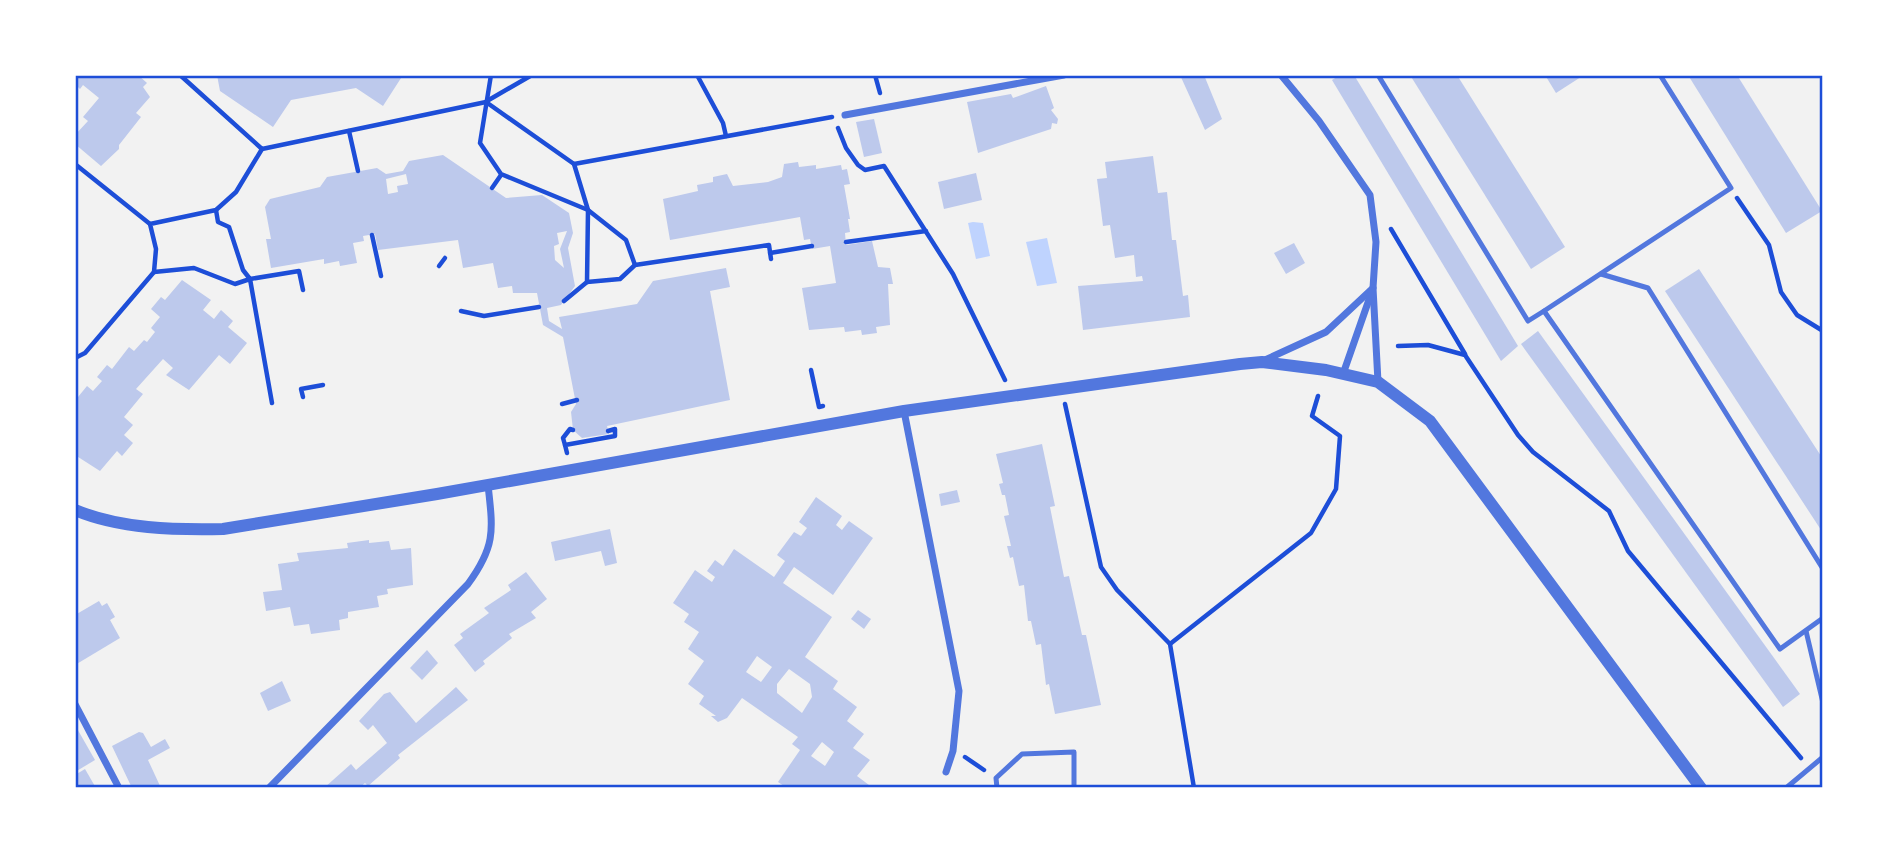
<svg xmlns="http://www.w3.org/2000/svg" width="1898" height="863" viewBox="0 0 1898 863" font-family="Raleway,sans-serif">
<rect width="100%" height="100%" fill="#f2f2f2"/>
<!-- water -->
<g fill="#bfd3fe">
<polygon points="973,222 983,223 990,256 976,259 968,223"/>
<polygon points="1047,238 1057,283 1037,286 1026,242"/>
</g>
<!-- building -->
<g fill="#bdc9ec" fill-rule="evenodd">
<polygon points="75,75 138,75 147,83 143,87 150,97 136,113 141,117 119,145 119,149 101,166 75,144 75,135 88,121 83,117 99,98 83,85 80,89 75,84"/>
<polygon points="217,75 403,75 383,106 356,88 291,100 273,127 220,91"/>
<polygon points="1180,75 1204,75 1222,119 1205,130"/>
<polygon points="1340,75 1354,75 1518,346 1501,361 1332,80"/>
<polygon points="1410,75 1457,75 1565,247 1531,269"/>
<polygon points="1545,75 1584,75 1556,93"/>
<polygon points="1688,75 1737,75 1822,211 1786,233"/>
<polygon points="1046,86 1054,108 1051,110 1058,119 1057,124 1052,123 1051,129 978,153 967,102 1011,94 1013,98"/>
<polygon points="874,119 882,153 864,157 856,122"/>
<path d="M443,155l63,43 36,-3 27,18 4,20 -5,15 7,38 -14,19 -14,3 2,13 13,8 -3,-12 78,-13 16,-23 73,-13 4,19 -20,4 20,109 -123,26 2,8 -27,4 -9,-8 -2,-18 5,-8 -13,-67 -20,-12 -6,-32h-24l-1,-7 -14,2 -5,-25 -30,5 -5,-28 -80,10 -3,-16 -12,2 1,5 -11,2 4,20 -17,3 -1,-5 -15,3v-5l-53,9 -5,-29h5l-6,-32 5,-8 50,-12 7,-10 50,-9 9,6 17,-3 6,-10zM406,174l2,10 -11,2 1,6 -10,2 -2,-15zM567,231l-7,18 4,19 -9,-8 -1,-14 5,-2 -2,-11z"/>
<polygon points="1153,156 1158,193 1167,192 1172,240 1176,240 1183,296 1188,295 1190,317 1083,330 1078,286 1143,281 1142,276 1136,277 1134,255 1115,258 1110,225 1103,226 1097,179 1107,178 1105,162"/>
<polygon points="798,162 799,167 816,165 816,169 841,165 842,170 847,169 850,184 844,185 850,219 848,219 850,232 845,233 846,245 872,241 878,267 890,268 893,284 888,284 890,325 876,327 877,333 862,335 861,330 845,332 844,327 809,330 802,288 836,283 830,246 812,249 810,239 804,240 800,217 670,240 663,199 698,191 697,185 713,182 713,177 727,174 733,186 768,182 782,177 784,164"/>
<polygon points="976,173 982,200 944,209 938,182"/>
<polygon points="1294,243 1305,263 1286,274 1274,253"/>
<polygon points="1699,269 1823,459 1823,533 1665,291"/>
<polygon points="182,280 211,300 203,310 214,319 221,310 233,321 228,327 247,343 230,364 219,355 189,390 166,375 173,368 163,359 136,389 143,394 124,417 133,425 124,435 133,443 122,456 117,451 100,471 75,455 75,395 78,397 87,386 93,391 102,381 97,377 107,365 112,369 129,347 134,351 144,340 147,342 155,332 151,328 160,317 151,309 161,297 165,300"/>
<polygon points="1538,331 1800,694 1783,707 1521,344"/>
<polygon points="1042,444 1055,506 1050,507 1064,577 1069,576 1082,635 1086,635 1101,705 1055,714 1049,684 1046,685 1041,644 1036,645 1031,621 1028,621 1024,585 1019,586 1013,557 1010,558 1007,546 1011,546 1004,516 1009,515 1005,495 1002,495 999,484 1003,483 996,454"/>
<polygon points="957,490 960,502 941,506 939,494"/>
<path d="M816,497l26,19 -6,9 6,5 7,-9 24,17 -40,57 -39,-28 -11,16 49,34 -27,40 33,24 -5,8 24,18 -10,14 17,13 -11,14 17,12 -13,16 16,12h-86l-9,-6 22,-32 -8,-6 6,-7 -56,-39 -15,20 -9,4 -7,-6h5l-17,-12 5,-8 -16,-12 16,-23 -16,-12 11,-17 -15,-10 5,-8 -16,-11 22,-33 17,12 3,-5 -8,-6 8,-11 8,6 11,-17 40,28 11,-16 -8,-6 17,-23 7,4 6,-8 -8,-6zM757,656l15,11 -11,15 -15,-10zM789,669l21,15 2,13 -10,16 -25,-20v-9zM822,742l12,10 -9,14 -14,-10z"/>
<polygon points="610,529 617,563 605,566 601,551 555,561 551,542"/>
<polygon points="369,540 369,543 389,541 391,550 411,548 413,585 387,589 388,594 377,596 379,607 348,612 348,618 339,620 340,630 311,634 309,624 294,626 290,607 266,611 263,592 282,590 278,564 299,561 297,553 348,548 347,543"/>
<polygon points="526,572 547,599 531,612 536,618 509,634 512,638 483,661 485,664 475,672 454,645 463,638 460,634 489,613 484,608 511,590 508,585"/>
<polygon points="99,601 102,606 107,603 115,617 110,620 120,638 75,665 75,615"/>
<polygon points="858,610 871,619 864,629 851,619"/>
<polygon points="427,650 438,663 422,680 410,668"/>
<polygon points="282,681 291,701 268,711 260,693"/>
<polygon points="456,687 468,700 398,755 400,758 368,786 365,783 359,788 324,788 351,764 356,770 387,743 373,725 368,730 359,721 384,694 390,692 416,723"/>
<polygon points="75,725 95,760 75,772"/>
<polygon points="139,732 143,733 151,747 165,739 170,748 148,760 161,788 132,788 112,746"/>
<polygon points="85,769 96,788 77,788 75,775"/>
</g>
<g fill="none" stroke-linecap="round" stroke-linejoin="round">
<!-- path -->
<g stroke="#1d4ed8" stroke-width="4.5">
<polyline points="180,75 262,149 486,102 574,164 832,117"/>
<polyline points="491,75 480,143 501,174 588,210 626,240 635,265"/>
<polyline points="697,75 723,123 726,136"/>
<polyline points="875,75 880,93"/>
<polyline points="487,101 532,75"/>
<polyline points="838,128 846,148 858,165 865,170 884,166 953,274 1005,380"/>
<polyline points="349,131 358,171"/>
<polyline points="75,164 150,224"/>
<polyline points="492,188 501,175"/>
<polyline points="1737,198 1769,245 1781,292 1797,315 1823,331"/>
<polyline points="216,210 218,222 229,227 243,270 250,279 299,271 303,290"/>
<polyline points="1391,229 1465,354"/>
<polyline points="372,235 381,276"/>
<polyline points="846,242 926,231"/>
<polyline points="770,253 812,246"/>
<polyline points="439,266 445,258"/>
<polyline points="154,272 194,268 235,284 250,279 272,403"/>
<polyline points="587,282 620,279 635,265 769,245 771,259"/>
<polyline points="564,301 587,282 588,210 574,164"/>
<polyline points="461,311 484,316 539,307"/>
<polyline points="1398,346 1428,345 1465,355 1518,435 1533,452 1609,511 1628,551 1801,758"/>
<polyline points="75,358 85,353 154,272 156,249 150,224 216,210 236,192 262,149"/>
<polyline points="811,370 819,407 823,406"/>
<polyline points="303,397 301,389 323,385"/>
<polyline points="562,404 577,400"/>
<polyline points="1065,404 1101,567 1117,590 1170,644 1194,788"/>
<polyline points="565,445 563,438 570,429 573,430"/>
<polyline points="567,453 565,445 615,436 615,429 608,431"/>
<polyline points="1170,644 1311,533 1336,489 1340,436 1312,416 1318,396"/>
<polyline points="965,757 984,770"/>
</g>
<!-- service -->
<g stroke="#5277de" stroke-width="5">
<polyline points="1378,75 1528,321 1544,311 1780,649 1823,618"/>
<polyline points="1601,274 1648,288 1823,569"/>
<polyline points="1544,311 1731,188 1660,75"/>
<polyline points="1806,631 1823,703"/>
<polyline points="997,788 996,778 1022,754 1074,752 1074,788"/>
<polyline points="1786,788 1823,757"/>
</g>
<!-- minor -->
<g stroke="#5277de" stroke-width="7">
<polyline points="1281,75 1319,121 1370,195 1376,242 1373,288 1378,382"/>
<polyline points="845,115 1064,75"/>
<polyline points="1265,360 1326,332 1373,288"/>
<polyline points="1343,374 1372,291"/>
<polyline points="904,411 959,691 953,751 946,772"/>
<polyline points="75,704 119,788"/>
<path d="M269,788l199,-204c28,-38 25,-54 20,-99"/>
</g>
<!-- tertiary -->
<path stroke="#5277de" stroke-width="12" d="M75,510c45,19 100,20 148,19l214,-35 467,-83 336,-47 22,-2 64,8 52,12 52,39 271,367"/>
</g>
<!-- border -->
<rect width="1898" height="863" fill="none" stroke="#ffffff" stroke-width="154"/>
<rect x="77" y="77" width="1744" height="709" fill="none" stroke="#1d4ed8" stroke-width="2.5"/>
</svg>
